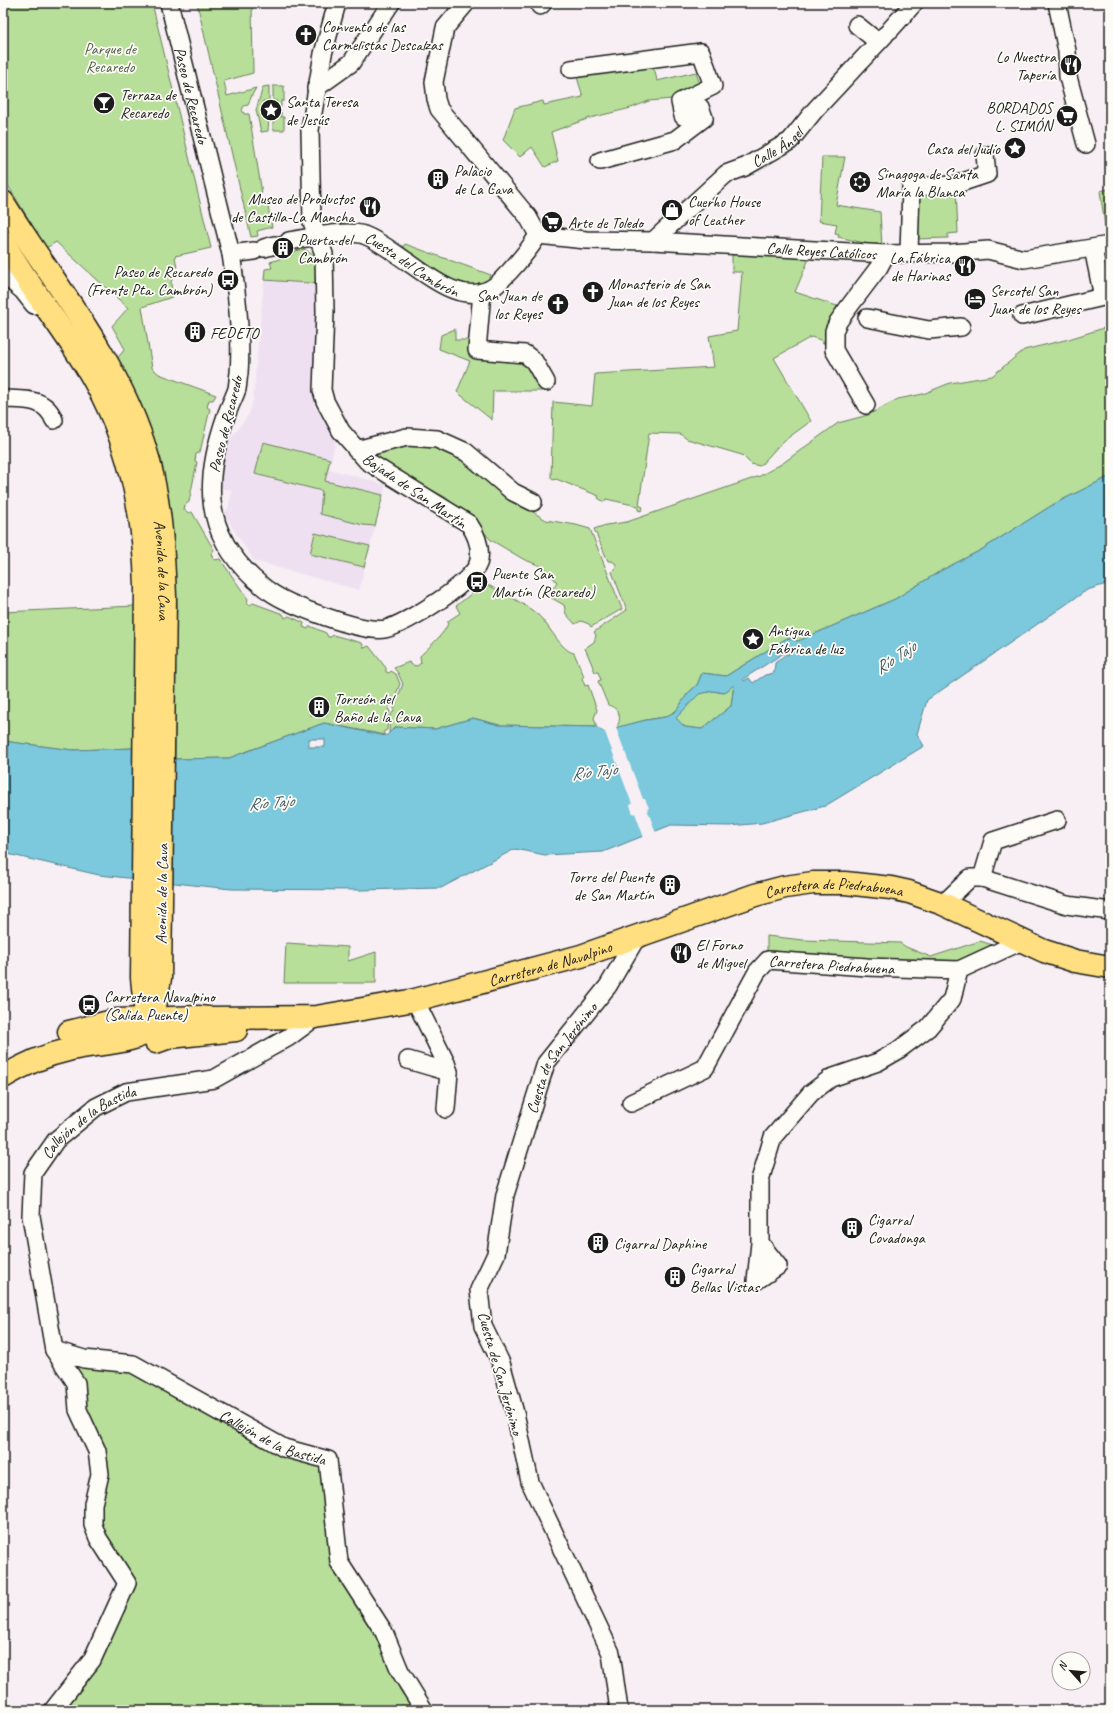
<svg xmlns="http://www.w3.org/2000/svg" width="1113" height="1713" viewBox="0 0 1113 1713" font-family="Caveat,sans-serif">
<rect width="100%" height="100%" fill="#f7eff4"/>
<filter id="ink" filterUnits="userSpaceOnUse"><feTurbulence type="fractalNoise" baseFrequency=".025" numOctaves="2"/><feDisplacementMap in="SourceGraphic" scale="8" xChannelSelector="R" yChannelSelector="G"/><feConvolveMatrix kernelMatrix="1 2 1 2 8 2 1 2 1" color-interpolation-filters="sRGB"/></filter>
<g filter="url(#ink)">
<!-- built -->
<polygon fill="#efe0f1" points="264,280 323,284 314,407 318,409 336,440 329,469 386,485 359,590 254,561 223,513 228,509 232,490 219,488 228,443 249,414 253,400"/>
<!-- green -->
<g fill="#b7df9a" stroke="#6a7e5b" fill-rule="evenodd">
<path d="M3,3h149l59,245 -36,8 2,12 -6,14 1,15 -30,10 10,61 7,6 57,21 -3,5h-4l-2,7 3,2 -10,43 -4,2 -1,7 2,1 -8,40 -4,3 -1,5 5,3 3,-1 22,38 -3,4 3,6 6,-1 28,40 -1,5 3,1 3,-2 30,11 2,4 4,-2 15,7 -1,4 5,2 2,-3 16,7 2,4h3l2,-2 29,8 2,5 5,-2 17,22v4l3,1 2,-2 5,3 4,10 -8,20 -4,4 2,4 -2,4 -1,14 -4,2 2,3 -61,-12 -95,35 -54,1v-111l2,-43 -6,-91 -10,-55 -20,-52 -26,-46 10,-12 -13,-23 16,-18 -72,-66 -10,6 -37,-61 -6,-14zM311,699l17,1 -1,15h-17z"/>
<polygon points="197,3 252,3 253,73 224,81 227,96 256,88 252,95 248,105 244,106 242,110 244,114 249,114 262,193 258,195 257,199 260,201 267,201 272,227 257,231 258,236 251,237"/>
<polygon points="649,65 655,71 657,81 696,72 700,85 672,99 649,101 631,108 590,118 551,132 558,161 545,167 532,147 520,157 503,140 515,108 543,101 544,105 583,97 577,77"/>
<polygon points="269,86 269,101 263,101 263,117 269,118 268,131 261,132 256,110 263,87"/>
<polygon points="273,86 284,86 284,101 281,101 281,107 277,107 277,101 273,101"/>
<polygon points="277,112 281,112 281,117 284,117 284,130 273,130 273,118 277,118"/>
<polygon points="822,157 845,157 836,205 880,212 882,247 838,237 839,234 835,233 837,224 819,221"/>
<polygon points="956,188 958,233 948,234 948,238 915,239 917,192"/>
<polygon points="1110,189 1110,239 1107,239 1100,191"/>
<path d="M405,244l86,31c-2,2 -4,6 -6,7 -23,16 -65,-22 -82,-35z"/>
<path d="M303,249c16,6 17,21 20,35l-59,-4 1,-11 7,-1 -2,-6 22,-7v-3z"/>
<polygon points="732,250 811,254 795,292 837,306 823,344 821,340 811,337 774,358 811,421 781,443 760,466 751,464 742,455 687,439 680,434 649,433 639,505 643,507 641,511 638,510 638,506 606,499 604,502 598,498 599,496 556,479 553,480 551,478 553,402 592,406 595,374 714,367 709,336 737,331 742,272 732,272"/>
<path d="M1110,326v150l-56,28 -73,46 -39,20 -47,29 -97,42 -11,-3 -61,38 -24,-3 -5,12 -9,8 -12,18 -11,6 -19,3 -30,8c7,-10 3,-20 -8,-23l-10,-24 3,-1 -3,-8h-3l-10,-24 9,-6 2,-7 -2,-3 33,-22 -15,-38 4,-4v-4l-4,-3h-4l-14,-32 12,-4 21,-3 133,-46 23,-13 55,-40 30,-8 30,-16 25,-5 27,-11 42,-7 32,-26 45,-11z"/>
<polygon points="455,329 455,340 474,340 473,357 524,359 541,381 542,391 493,391 492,420 457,392 470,361 439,349 441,335"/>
<polygon points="263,442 330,459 325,481 383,495 375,526 363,525 320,514 322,491 255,474"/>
<polygon points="404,443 429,444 461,456 515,501 546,520 576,525 590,529 622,609 591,627 589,624 581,621 575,624 566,614 564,605 548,596 557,582 543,567 523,559 491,540 482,530 445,497 382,464 373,455"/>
<polygon points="315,533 370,546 364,567 310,554"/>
<path d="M482,585l8,1c14,8 36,18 48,29 10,8 23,36 36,38l10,23 -2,2 3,8 3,-1 9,25 -3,8 3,9 -98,-2 -26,-7 -38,11 -40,-2 -6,6 1,-17 4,-5v-4l9,-23 -5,-11 -4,-5 15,-6 3,3 5,1 4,-3 -1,-7c7,-7 29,-26 28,-35l12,-8 -4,-7z"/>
<polygon points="135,606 134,748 73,750 3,741 3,612"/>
<polygon points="734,684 731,706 702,729 685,727 676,718 698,694 713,691 724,693"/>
<polygon points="767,936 803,940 900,943 906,947 931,957 980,941 996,946 971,955 954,964 927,966 767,952"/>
<polygon points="286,943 348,947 348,961 376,952 376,983 284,983"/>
<polygon points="76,1365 128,1370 324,1466 338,1574 380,1644 400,1690 414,1710 55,1710 128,1583 98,1537 100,1474 70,1370"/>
</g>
<!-- water -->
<path fill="#7cc8dc" stroke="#56838f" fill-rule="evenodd" d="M1110,476v107l-23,7 -160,110 -10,34 7,12 -99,60 -63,17 -32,3 -59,-1 -68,27 -58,3 -30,-6 -74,39 -80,2 -130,-1 -132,-14 -96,-22v-112l70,9 61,-2 41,11 54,-1 95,-35 62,13 9,-9 40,2 38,-11 26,7 98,2 5,4 44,-11 19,-3 11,-6 12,-18 9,-8 5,-12 24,3 61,-38 11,3 97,-42 47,-29 39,-20 73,-46zM787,651l2,2 -1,2 -2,-1 -11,9 -1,10 -9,2 -12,8 -4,-5 -5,3 -1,-2zM734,685l-3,21 -29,23 -17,-2 -9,-9 23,-24 14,-3 11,2zM309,739h16v8h-16z"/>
<!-- pier -->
<polygon fill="#f7eff4" points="595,725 604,729 618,725 616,728 643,799 645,799 649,808 647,809 656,833 644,838 635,813 633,814 630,805 632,804 605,732 599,729"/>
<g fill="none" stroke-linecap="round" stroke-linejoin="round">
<!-- minor casing -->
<g stroke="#1c1c1c" stroke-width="20">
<g id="minor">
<path id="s1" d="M169,3l62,251c6,39 11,80 8,119 -1,5 -1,11 -2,16 -3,9 -8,18 -11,27 -22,63 -24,115 28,163 5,4 10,9 15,12 19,14 93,42 116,38 20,-4 92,-48 94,-69 2,-13 -3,-26 -10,-36l-102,-63 -26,-30 -16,-30 -3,-11 3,-78 -1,-58 -12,-32 -2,-92 13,-76 14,-51"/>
<polyline points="466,3 445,28 434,82 436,99 439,109 528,217 538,235"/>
<polyline points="1057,3 1067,51 1068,77 1086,144"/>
<polyline points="540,6 543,3"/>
<polyline points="857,25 878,42"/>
<polyline points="890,30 914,3"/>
<polyline points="571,69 701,52 713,86 680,102 683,116 700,107 704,118 675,140 600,161"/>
<polyline points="316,88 351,63 391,3"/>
<path id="s2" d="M538,235l48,5 67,1 233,13 66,-1 36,-3 36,9 86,-14"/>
<path id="s3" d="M289,241c19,-3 57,-12 75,-6 16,6 30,18 44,27 24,17 58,45 87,24 6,-5 10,-10 15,-15 11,-12 20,-22 28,-36"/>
<path id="s4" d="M653,241l73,-67 19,-7 45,-26 25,-31 70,-75"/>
<polyline points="264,248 275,245"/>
<polyline points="909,253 911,187 954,185 987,174 985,155"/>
<polyline points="231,254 254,251"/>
<polyline points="3,274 23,291 34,305"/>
<polyline points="482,292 477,350 525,354 534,361 546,382"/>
<polyline points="1022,316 1103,297 1093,248"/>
<polyline points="867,318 929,330 961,327"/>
<path d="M3,399c21,1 42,-2 51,21"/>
<polyline points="866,405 834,350 834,331 838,322 848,308 879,267 886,254"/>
<polyline points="356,450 407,437 437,439 466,452 513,492 533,502"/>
<polyline points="982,878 993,841 1057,820"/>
<polyline points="943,904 970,878 982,878 1067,905 1110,911"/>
<polyline points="415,1000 446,1063 449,1072 446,1109"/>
<polyline points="408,1060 449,1072"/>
<path id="s5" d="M631,1103l74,-35 52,-96 11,-12 99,7 92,3 63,-29"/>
<polyline points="760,1243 778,1266 756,1281 760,1243 760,1180 773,1137 811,1093 831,1078 878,1062 897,1051 928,1028 952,999 959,970"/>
<path id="s6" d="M54,1350l30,9 49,5 151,84 44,12 11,102 45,70 16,39 24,39"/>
<path id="s7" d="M53,1710l39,-50 35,-77 -29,-45 -5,-13v-21l7,-30 -3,-23 -19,-41 -2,-27 -22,-33 -23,-134 2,-43 23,-33 40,-33 30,-15 88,-13 75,-42 27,-20"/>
<path id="s8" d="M619,1710l-8,-57 -81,-171 -15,-69 -14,-50 -18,-37 -4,-36 17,-36 9,-59 41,-132 62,-77 29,-49"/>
</g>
</g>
<!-- major casing -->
<g stroke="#1c1c1c" stroke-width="25">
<g id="major">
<path id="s9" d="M3,202c48,78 111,152 140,240 17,50 20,102 22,155l-5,381 -7,40 -5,14c-24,13 -54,11 -80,18 -23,5 -45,15 -65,27"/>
<path d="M3,241c27,49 64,91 91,139 36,63 50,135 52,206l-4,392 3,29 25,30"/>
<path id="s10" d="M69,1032l48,-12 81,-3 11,1 107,-1 99,-17 166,-44 174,-61 30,-8 28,-4h32l46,5 18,4 34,12 101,47 31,10 35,6"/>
<polyline points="156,1042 170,1037 236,1030"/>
</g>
</g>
<!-- minor -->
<use href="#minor" stroke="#fdfcf7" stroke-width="17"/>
<!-- major -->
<use href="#major" stroke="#ffdf80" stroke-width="22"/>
</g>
</g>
<!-- icons -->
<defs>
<g id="church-disc" transform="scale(1.15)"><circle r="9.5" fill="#1c1c1c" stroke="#fdfcf7"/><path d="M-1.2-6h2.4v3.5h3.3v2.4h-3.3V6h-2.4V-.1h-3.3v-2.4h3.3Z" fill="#fff"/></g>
<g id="restaurant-disc" transform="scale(1.15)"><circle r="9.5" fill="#1c1c1c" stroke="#fdfcf7"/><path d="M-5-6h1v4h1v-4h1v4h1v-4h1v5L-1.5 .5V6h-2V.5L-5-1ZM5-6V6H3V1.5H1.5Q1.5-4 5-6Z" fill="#fff"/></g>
<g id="bar-disc" transform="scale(1.15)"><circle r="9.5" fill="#1c1c1c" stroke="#fdfcf7"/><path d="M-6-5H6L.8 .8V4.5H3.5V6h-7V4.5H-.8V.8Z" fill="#fff"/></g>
<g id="sight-disc" transform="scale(1.15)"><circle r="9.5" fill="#1c1c1c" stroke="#fdfcf7"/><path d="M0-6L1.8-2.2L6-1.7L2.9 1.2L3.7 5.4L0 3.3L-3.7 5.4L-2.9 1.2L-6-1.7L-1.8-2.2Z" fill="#fff"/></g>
<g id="supermarket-disc" transform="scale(1.15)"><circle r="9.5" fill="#1c1c1c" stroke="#fdfcf7"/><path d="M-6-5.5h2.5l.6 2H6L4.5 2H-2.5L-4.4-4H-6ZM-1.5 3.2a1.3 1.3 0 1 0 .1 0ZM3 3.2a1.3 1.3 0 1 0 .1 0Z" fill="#fff"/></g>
<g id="building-disc" transform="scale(1.15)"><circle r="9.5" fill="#1c1c1c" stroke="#fdfcf7"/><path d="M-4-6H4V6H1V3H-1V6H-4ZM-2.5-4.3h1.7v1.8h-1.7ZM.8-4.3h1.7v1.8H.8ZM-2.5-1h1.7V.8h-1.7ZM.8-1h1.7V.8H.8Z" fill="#fff"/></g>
<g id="synagogue-disc" transform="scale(1.15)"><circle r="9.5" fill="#1c1c1c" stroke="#fdfcf7"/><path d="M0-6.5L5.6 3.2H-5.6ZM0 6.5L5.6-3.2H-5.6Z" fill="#fff"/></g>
<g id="shop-disc" transform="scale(1.15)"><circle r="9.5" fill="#1c1c1c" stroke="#fdfcf7"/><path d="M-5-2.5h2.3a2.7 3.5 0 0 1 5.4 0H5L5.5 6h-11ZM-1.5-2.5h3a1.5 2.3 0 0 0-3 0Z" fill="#fff"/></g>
<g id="bus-disc" transform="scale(1.15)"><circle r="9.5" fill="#1c1c1c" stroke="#fdfcf7"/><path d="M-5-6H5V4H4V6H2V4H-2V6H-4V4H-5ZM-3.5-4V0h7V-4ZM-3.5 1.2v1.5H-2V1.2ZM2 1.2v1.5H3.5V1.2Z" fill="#fff"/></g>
<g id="hotel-disc" transform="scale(1.15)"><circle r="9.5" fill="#1c1c1c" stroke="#fdfcf7"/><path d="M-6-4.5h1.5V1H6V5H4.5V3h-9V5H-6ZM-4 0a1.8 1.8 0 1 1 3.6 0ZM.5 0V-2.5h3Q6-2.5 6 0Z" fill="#fff"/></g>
</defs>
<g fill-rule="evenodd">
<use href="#church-disc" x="306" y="35"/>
<use href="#restaurant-disc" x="1071" y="65"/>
<use href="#bar-disc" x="104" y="103"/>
<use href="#sight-disc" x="271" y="110"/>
<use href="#supermarket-disc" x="1067" y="116"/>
<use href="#sight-disc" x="1015" y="148"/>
<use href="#building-disc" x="438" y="179"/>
<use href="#synagogue-disc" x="860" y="182"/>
<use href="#restaurant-disc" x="370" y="207"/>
<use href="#shop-disc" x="672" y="210"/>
<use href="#supermarket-disc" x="552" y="222"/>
<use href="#building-disc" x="283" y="248"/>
<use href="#restaurant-disc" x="965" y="266"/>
<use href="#bus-disc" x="228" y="280"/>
<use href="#church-disc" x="593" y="292"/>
<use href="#hotel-disc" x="975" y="299"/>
<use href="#church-disc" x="558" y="304"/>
<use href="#building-disc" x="195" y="332"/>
<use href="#bus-disc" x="477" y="582"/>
<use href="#sight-disc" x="753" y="639"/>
<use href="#building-disc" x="319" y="707"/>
<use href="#building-disc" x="670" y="885"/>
<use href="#restaurant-disc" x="681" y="953"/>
<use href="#bus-disc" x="89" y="1005"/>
<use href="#building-disc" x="852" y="1228"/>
<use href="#building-disc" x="598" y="1243"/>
<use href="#building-disc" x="675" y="1277"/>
</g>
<g text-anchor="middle" stroke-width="3.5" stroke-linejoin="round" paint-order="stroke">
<!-- poi labels -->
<g font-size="16" fill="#1c1c1c" stroke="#fdfcf7" text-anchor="start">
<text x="322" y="32">Convento de las<tspan x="322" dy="18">Carmelistas Descalzas</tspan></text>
<text x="1056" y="62" text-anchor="end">Lo Nuestra<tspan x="1056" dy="18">Tapería</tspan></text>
<text x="120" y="100">Terraza de<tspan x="120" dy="18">Recaredo</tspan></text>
<text x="286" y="107">Santa Teresa<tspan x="286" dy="18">de Jesús</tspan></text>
<text x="1052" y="113" text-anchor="end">BORDADOS<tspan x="1052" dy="18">L. SIMÓN</tspan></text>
<text x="1000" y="154" text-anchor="end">Casa del Judío</text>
<text x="454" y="176">Palacio<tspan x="454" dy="18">de La Cava</tspan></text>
<text x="876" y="179">Sinagoga de Santa<tspan x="876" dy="18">María la Blanca</tspan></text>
<text x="354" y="204" text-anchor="end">Museo de Productos<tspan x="354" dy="18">de Castilla-La Mancha</tspan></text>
<text x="688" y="207">Cuerho House<tspan x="688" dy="18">of Leather</tspan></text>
<text x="568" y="228">Arte de Toledo</text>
<text x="298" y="245">Puerta del<tspan x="298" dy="18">Cambrón</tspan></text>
<text x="950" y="263" text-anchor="end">La Fábrica<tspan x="950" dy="18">de Harinas</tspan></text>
<text x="212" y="277" text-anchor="end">Paseo de Recaredo<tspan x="212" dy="18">(Frente Pta. Cambrón)</tspan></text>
<text x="608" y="289">Monasterio de San<tspan x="608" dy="18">Juan de los Reyes</tspan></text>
<text x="990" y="296">Sercotel San<tspan x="990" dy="18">Juan de los Reyes</tspan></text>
<text x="542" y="301" text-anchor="end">San Juan de<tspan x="542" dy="18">los Reyes</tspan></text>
<text x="210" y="338">FEDETO</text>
<text x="492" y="579">Puente San<tspan x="492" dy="18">Martín (Recaredo)</tspan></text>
<text x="768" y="636">Antigua<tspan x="768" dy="18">Fábrica de luz</tspan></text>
<text x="334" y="704">Torreón del<tspan x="334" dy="18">Baño de la Cava</tspan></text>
<text x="654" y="882" text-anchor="end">Torre del Puente<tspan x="654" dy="18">de San Martín</tspan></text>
<text x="696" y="950">El Forno<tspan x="696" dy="18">de Miguel</tspan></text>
<text x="104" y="1002">Carretera Navalpino<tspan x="104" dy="18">(Salida Puente)</tspan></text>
<text x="868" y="1225">Cigarral<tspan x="868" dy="18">Covadonga</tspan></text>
<text x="614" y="1249">Cigarral Daphine</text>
<text x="690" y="1274">Cigarral<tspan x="690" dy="18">Bellas Vistas</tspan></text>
</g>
<!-- park labels -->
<g font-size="16" fill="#526048" stroke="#fdfcf7">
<text x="110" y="54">Parque de<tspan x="110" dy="18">Recaredo</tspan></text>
</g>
<!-- street labels -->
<g font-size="16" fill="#1c1c1c" stroke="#fdfcf7">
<text dy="6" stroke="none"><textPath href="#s1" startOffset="95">Paseo de Recaredo</textPath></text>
<text dy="6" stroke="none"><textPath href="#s4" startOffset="157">Calle Ángel</textPath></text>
<text dy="6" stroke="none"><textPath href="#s2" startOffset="284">Calle Reyes Católicos</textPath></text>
<text dy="6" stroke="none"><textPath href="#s3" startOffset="132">Cuesta del Cambrón</textPath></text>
<text transform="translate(225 424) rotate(-76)" y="6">Paseo de Recaredo</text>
<text transform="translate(415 490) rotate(34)" y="6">Bajada de San Martín</text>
<text dy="6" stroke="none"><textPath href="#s9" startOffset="409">Avenida de la Cava</textPath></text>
<text dy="6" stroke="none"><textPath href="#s10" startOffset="785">Carretera de Piedrabuena</textPath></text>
<text transform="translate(161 894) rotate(-89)" y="6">Avenida de la Cava</text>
<text dy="6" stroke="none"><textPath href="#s10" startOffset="489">Carretera de Navalpino</textPath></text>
<text dy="6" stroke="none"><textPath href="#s5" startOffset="271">Carretera Piedrabuena</textPath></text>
<text dy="6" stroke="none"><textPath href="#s8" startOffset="696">Cuesta de San Jerónimo</textPath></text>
<text dy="6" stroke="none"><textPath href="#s7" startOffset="659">Callejón de la Bastida</textPath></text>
<text transform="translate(501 1373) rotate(74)" y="6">Cuesta de San Jerónimo</text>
<text dy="6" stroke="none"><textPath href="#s6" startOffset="239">Callejón de la Bastida</textPath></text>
</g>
<!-- water labels -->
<g font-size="17" font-style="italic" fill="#3e585f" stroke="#fdfcf7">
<text transform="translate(895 657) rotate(-34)" y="6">Río Tajo</text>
<text transform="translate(594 771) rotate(-7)" y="6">Río Tajo</text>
<text transform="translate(271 802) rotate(-5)" y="6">Río Tajo</text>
</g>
</g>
<!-- margin -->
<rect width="1113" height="1713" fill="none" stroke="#fdfcf7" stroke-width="16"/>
<rect x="8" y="8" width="1097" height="1697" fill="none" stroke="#1c1c1c" stroke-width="1.5" filter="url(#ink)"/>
<!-- north arrow -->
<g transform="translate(1071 1671) rotate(297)"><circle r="19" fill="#fdfcf7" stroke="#a3a29f"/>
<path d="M0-3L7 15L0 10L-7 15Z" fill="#1c1c1c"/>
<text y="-6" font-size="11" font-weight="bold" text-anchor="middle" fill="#1c1c1c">N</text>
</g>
</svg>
